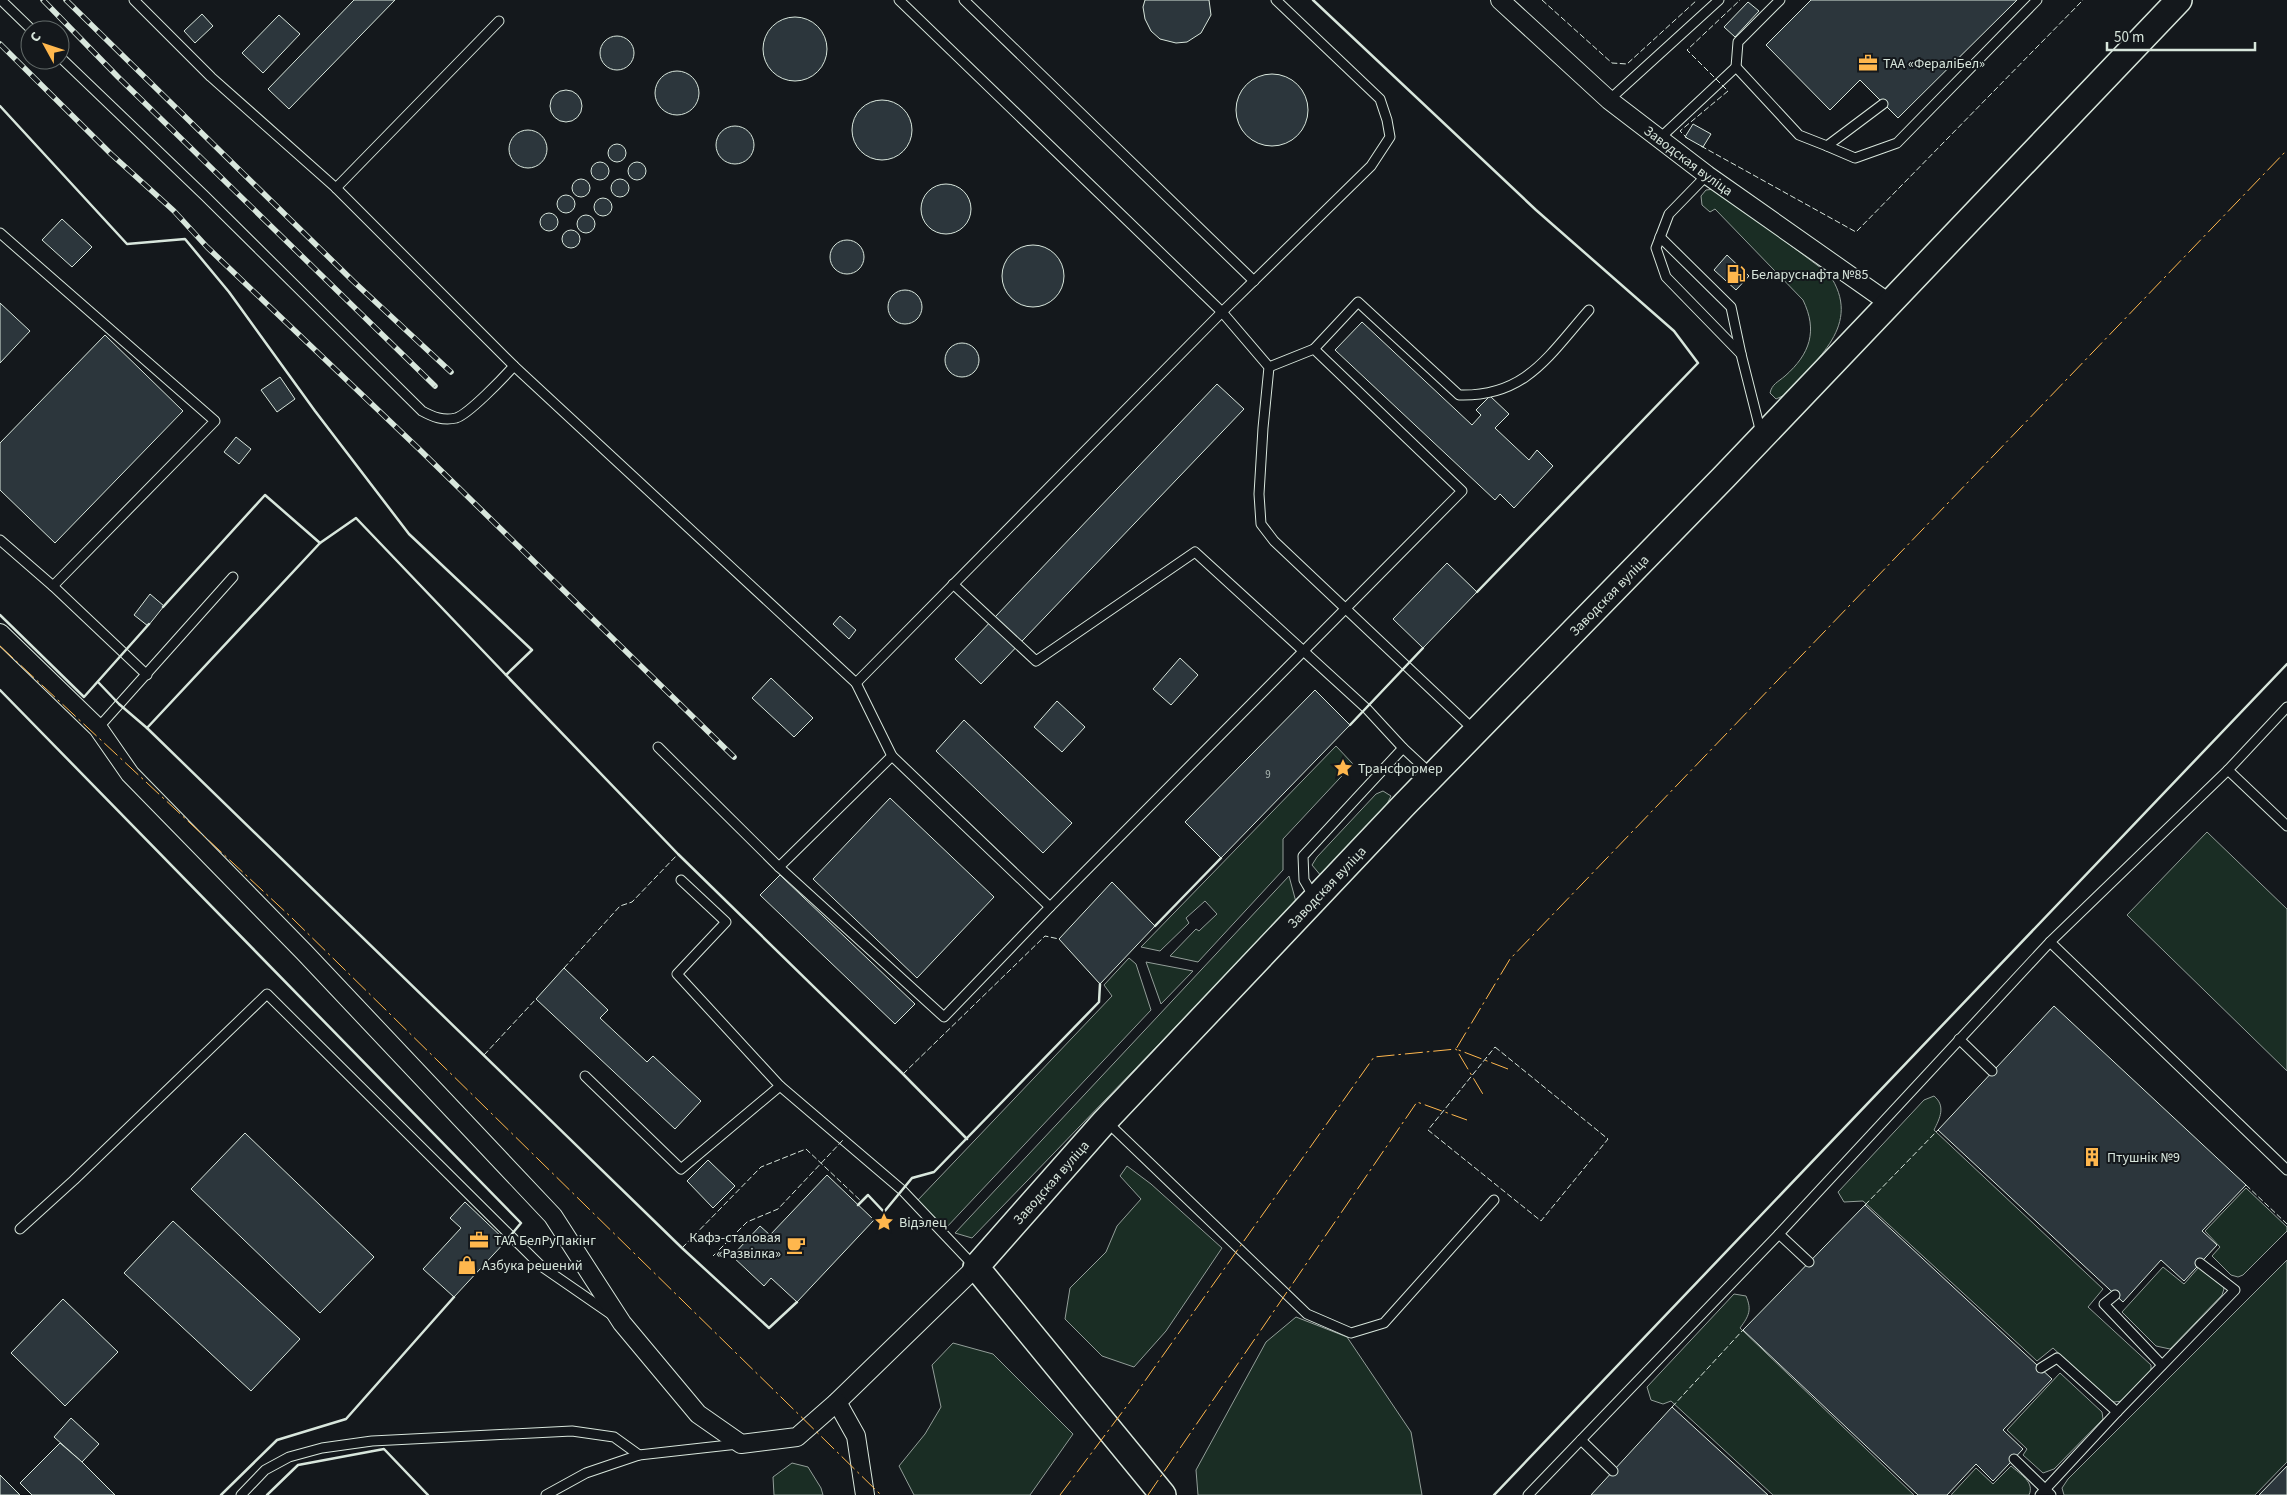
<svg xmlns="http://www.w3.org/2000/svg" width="2287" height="1495" viewBox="0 0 2287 1495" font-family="'Source Sans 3',sans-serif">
<rect width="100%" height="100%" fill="#14181c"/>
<!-- green -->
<g fill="#1a2d24" stroke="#939e99">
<path d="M1715,189l114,85c35,51 -13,85 -44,121l-9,4 -6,-6c2,-9 8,-11 15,-17 25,-22 33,-45 18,-76l-88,-91 -5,3 -8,-7 -1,-9 5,-6z"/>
<polygon points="1336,746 1353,764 1283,839 1283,870 1198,962 1170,956 1196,929 1199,931 1217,914 1205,901 1186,918 1189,923 1160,951 1141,947"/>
<polygon points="1383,791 1391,796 1386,806 1322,877 1312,865 1317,857 1376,794"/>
<polygon points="2207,832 2287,909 2287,1071 2127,915"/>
<polygon points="1289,876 1296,902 972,1238 955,1233"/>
<polygon points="1129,958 1136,964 1151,1010 945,1229 917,1201 1112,996 1104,985"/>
<polygon points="1146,962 1193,971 1161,1004"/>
<path d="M1934,1096c12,10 6,22 0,34l169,159 -15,18 63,58v6l-28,30 -9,1 -7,-4 -54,-50 -16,13 -174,-160 -19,1 -6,-10 86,-92z"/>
<polygon points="1127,1166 1151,1184 1222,1248 1166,1331 1134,1367 1102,1356 1065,1319 1070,1288 1106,1252 1117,1226 1141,1199 1120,1176"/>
<polygon points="2246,1188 2287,1227 2287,1231 2243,1275 2238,1277 2231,1275 2212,1256 2220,1247 2205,1231"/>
<polygon points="2287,1260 2287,1462 2255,1495 2064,1495 2062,1488 2068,1479"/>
<polygon points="2163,1267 2184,1284 2199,1267 2222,1283 2224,1289 2222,1295 2170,1349 2156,1346 2122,1312"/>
<path d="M1734,1294l12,2c6,14 3,20 -6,32l174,167h-141l-102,-94 -8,3 -12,-4 -4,-13z"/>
<polygon points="1296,1317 1347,1337 1411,1432 1422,1495 1198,1495 1196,1470 1266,1342"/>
<polygon points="953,1343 993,1354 1073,1434 1030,1495 914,1495 899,1466 925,1434 941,1407 932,1365"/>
<polygon points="2060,1373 2102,1412 2103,1419 2054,1469 2043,1473 2023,1455 2027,1449 2007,1430"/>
<polygon points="792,1463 808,1467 821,1488 823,1495 774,1495 773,1477"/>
<path d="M2011,1466c9,8 24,16 18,29h-78l25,-27 17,16z"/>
</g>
<!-- building -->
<g fill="#2c363c" stroke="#d8e6dc">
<polygon points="354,0 395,0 289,109 268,89"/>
<polygon points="1145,0 1209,0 1211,15 1201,33 1187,42 1176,43 1160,39 1151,31 1145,19 1143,7"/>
<polygon points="1811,0 2017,0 1898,118 1860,80 1830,110 1766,45"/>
<polygon points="1748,2 1759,11 1735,37 1724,27"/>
<polygon points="202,14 213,26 195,43 184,31"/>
<polygon points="279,15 300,34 263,73 242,53"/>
<circle cx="795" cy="49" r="32"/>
<circle cx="617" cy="53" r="17"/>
<circle cx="677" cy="93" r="22"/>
<circle cx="1272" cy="110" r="36"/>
<circle cx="566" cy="106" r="16"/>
<circle cx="882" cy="130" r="30"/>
<polygon points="1693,124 1711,134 1703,147 1685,137"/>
<circle cx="735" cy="145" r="19"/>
<circle cx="528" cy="149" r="19"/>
<circle cx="617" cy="153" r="9"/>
<circle cx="600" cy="171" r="9"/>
<circle cx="637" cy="171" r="9"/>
<circle cx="620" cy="188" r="9"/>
<circle cx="581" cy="188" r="9"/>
<circle cx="946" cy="209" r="25"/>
<circle cx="566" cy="204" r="9"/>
<circle cx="603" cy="207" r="9"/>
<circle cx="549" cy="222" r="9"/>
<circle cx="586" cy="224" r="9"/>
<polygon points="62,219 92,247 72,267 42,240"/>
<circle cx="571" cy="239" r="9"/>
<circle cx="847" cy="257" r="17"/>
<circle cx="1033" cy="276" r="31"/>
<polygon points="1727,255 1749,276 1736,290 1714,270"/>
<circle cx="905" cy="307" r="17"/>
<polygon points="0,303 30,331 0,363"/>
<polygon points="1362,322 1472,425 1481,415 1476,410 1490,396 1509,414 1495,428 1529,460 1537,450 1553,466 1514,508 1500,494 1495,500 1335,350"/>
<polygon points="105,335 183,411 55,543 0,490 0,443"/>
<circle cx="962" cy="360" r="17"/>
<polygon points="280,377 295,399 277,412 261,390"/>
<polygon points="1217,384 1244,409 981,684 955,659"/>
<polygon points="236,437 251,449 239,464 224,452"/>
<polygon points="1447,563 1477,592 1423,648 1393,619"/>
<polygon points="150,594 164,606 148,626 134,615"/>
<polygon points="840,616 856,630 849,639 833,624"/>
<polygon points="1180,658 1198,675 1171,705 1153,689"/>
<polygon points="771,678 813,718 794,737 752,698"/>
<polygon points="1315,690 1350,725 1221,858 1185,822"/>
<polygon points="1057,701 1085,727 1062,752 1034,727"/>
<polygon points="964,720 1072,823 1043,853 936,751"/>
<polygon points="890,798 994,897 917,978 813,879"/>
<polygon points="780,875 915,1004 895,1024 760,895"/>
<polygon points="1112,882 1155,926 1100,984 1059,939"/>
<polygon points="564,968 608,1010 600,1018 647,1062 653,1056 701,1101 675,1129 536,999"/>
<polygon points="2054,1006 2246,1185 2202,1231 2217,1245 2184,1281 2161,1260 2123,1302 1938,1130"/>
<polygon points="245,1133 374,1257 320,1313 191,1189"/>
<polygon points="708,1160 735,1186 713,1208 687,1181"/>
<polygon points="827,1175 874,1220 797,1302 771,1278 764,1286 732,1256 760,1226 770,1235"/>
<polygon points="465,1202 506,1241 454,1297 423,1269 461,1228 450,1218"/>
<polygon points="1865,1205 2052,1379 2003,1430 2023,1449 1993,1481 1976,1464 1947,1495 1918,1495 1743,1330"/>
<polygon points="173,1221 300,1339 251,1391 124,1273"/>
<polygon points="63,1299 118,1352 65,1406 11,1353"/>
<polygon points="1672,1407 1768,1495 1591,1495"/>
<polygon points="71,1418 99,1444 82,1462 54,1437"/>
<polygon points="60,1443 82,1462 115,1495 32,1495 20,1483"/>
<polygon points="2287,1466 2287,1495 2259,1495"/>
<polygon points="0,1475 20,1495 0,1495"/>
</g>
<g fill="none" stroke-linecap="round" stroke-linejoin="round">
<!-- lane casing -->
<g stroke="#d8e6dc" stroke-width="11">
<g id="lane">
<polyline points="1,0 32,30"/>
<polyline points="134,0 211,77 336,188 514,366 856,683 892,756 1050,907"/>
<polyline points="899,0 1222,312 1269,367 1263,428 1259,494 1261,524 1274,541 1474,730"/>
<polyline points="964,0 1254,281"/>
<path d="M60,57l145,139 217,215c11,6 21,10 34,7 13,-4 48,-41 58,-52"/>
<polyline points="1736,67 1738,42 1780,0"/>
<polyline points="1609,100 1719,0"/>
<polyline points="1659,139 1736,67 1799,135 1827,146 1883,104"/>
<polyline points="1827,146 1855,158 1897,143 2037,0"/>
<polyline points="1707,175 1669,214 1656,248 1666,277 1741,354 1761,433"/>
<polyline points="336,188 499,21"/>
<polyline points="0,233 215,421 53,586"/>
<polyline points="1660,237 1731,307 1741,354"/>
<path d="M1314,349l44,-47 101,93c67,2 90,-40 130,-85"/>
<polyline points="0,540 53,586 147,675"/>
<polyline points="953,584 1036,661 1195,552 1367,709 1403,748 1432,775"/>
<polyline points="856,683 1222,312 1371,166 1390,137 1387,120 1380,99 1276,0"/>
<polyline points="2287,707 2228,770 2287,826"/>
<polyline points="98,728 233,577"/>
<polyline points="658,747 779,867"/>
<polyline points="892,756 779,867 944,1017 1050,907 1462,491 1314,349 1269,367"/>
<polyline points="2228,770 2050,942 2287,1170"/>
<polyline points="681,880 726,922 677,974 780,1086 902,1190 975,1267"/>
<polyline points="1314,897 1304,880 1303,856 1403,748"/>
<polyline points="1959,1039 1992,1071"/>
<polyline points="585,1076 681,1169 780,1086"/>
<polyline points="1107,1122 1307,1314 1351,1333 1384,1323 1494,1200"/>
<polyline points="20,1229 74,1180 267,994 541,1266 612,1315"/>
<polyline points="1779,1234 1809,1262"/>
<polyline points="2115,1295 2104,1304 2162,1365"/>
<polyline points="2041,1368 2057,1358 2117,1412"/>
<polyline points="1581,1440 1613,1471"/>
<polyline points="2014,1459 2051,1495"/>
<polyline points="241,1495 265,1470 289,1457 322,1448 372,1441 572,1431 614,1437 639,1455"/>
<polyline points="546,1495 586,1473 639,1455 738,1444"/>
<polyline points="1528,1495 1779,1234 2050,942"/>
<polyline points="2040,1495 2117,1412 2235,1290 2200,1263"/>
</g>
</g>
<!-- street casing -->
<g stroke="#d8e6dc" stroke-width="20">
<g id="street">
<path id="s1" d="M1500,0l109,100 98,75 182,128"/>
<polyline points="0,633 98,728 130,774 304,952 553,1216 622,1323 698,1414 741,1444 797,1437 837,1402 976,1267"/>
<polyline points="837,1402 856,1436 865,1495"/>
</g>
</g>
<!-- secondary casing -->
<g stroke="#d8e6dc" stroke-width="28">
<g id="secondary">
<path id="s2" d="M1163,1495l-187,-228 129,-146 300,-317 319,-327 455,-477"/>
</g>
</g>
<!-- lane -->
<use href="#lane" stroke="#14181c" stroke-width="9"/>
<!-- street -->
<use href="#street" stroke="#14181c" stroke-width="18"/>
<!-- secondary -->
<use href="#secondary" stroke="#14181c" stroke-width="25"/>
<!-- rail casing -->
<g stroke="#d8e6dc" stroke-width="5.5">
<g id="rail">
<polyline points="43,0 118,77 435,386"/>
<polyline points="66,0 353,281 451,372"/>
<polyline points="0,44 111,154 174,211 207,247 418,448 734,757"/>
</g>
</g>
<!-- rail -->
<use href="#rail" stroke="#14181c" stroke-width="4" stroke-dasharray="11" stroke-linecap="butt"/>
<!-- fence -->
<g stroke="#d8e6dc" stroke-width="1" stroke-dasharray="6 2.5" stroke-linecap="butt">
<polyline points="1542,0 1612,63 1627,64 1697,0"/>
<polyline points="1688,139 1680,131 1728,91 1687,50 1740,0"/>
<polyline points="1701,146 1856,232 2083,0"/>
<polyline points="564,968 620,906 632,902 678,854"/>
<polygon points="1495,1047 1608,1139 1541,1221 1428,1130"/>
<polyline points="484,1055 536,999"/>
<polyline points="903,1074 1045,936 1059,939"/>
<polyline points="2246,1185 2287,1224"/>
<polyline points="1865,1205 1938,1130"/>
<polyline points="682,1248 761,1167 806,1149 862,1202"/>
<polyline points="713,1256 747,1222 778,1209 843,1140"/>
<polyline points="1672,1407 1743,1330"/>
</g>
<!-- wall -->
<g stroke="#d8e6dc" stroke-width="2.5">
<polyline points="1313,0 1536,210 1674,331 1698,363 1477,592"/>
<polyline points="0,106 127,244 185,239 229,292 315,411 409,534 532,650 506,675 678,854 903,1074 967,1139"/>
<polyline points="163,607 265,495 320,543"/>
<polyline points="0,615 84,697 149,624"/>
<polyline points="506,675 356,518 320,543 147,728 682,1248 769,1328 797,1302"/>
<polyline points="98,682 119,704 147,728"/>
<polyline points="0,690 521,1223 506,1241"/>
<polyline points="1350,725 1423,648"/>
<polyline points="1155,926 1221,858"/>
<polyline points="858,1205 868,1195 884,1212 912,1178 934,1172 1099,1002 1100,984"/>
<polyline points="221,1495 277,1440 346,1419 454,1297"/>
<polyline points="267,1495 298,1465 384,1449 428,1495"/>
<polyline points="1494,1495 2287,664"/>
</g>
<!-- power -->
<g stroke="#ffb74d" stroke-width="1" stroke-dasharray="18 4 2.5 4" stroke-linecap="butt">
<polyline points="0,646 292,918 881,1495"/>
<polyline points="1508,1069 1456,1049 1510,959 2287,150"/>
<polyline points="1060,1495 1135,1395 1374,1057 1456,1049 1484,1096"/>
<polyline points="1148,1495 1417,1102 1467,1120"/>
</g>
</g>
<!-- icons -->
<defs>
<g id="office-bare" transform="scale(1.5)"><path d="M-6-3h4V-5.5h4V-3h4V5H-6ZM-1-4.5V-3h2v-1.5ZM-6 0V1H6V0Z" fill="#ffb74d" stroke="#14181c" stroke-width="2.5" paint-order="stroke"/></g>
<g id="fuel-bare" transform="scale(1.5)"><path d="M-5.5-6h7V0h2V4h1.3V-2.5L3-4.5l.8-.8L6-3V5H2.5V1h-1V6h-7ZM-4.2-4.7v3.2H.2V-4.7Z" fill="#ffb74d" stroke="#14181c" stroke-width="2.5" paint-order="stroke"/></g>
<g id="sight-bare" transform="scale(1.5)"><path d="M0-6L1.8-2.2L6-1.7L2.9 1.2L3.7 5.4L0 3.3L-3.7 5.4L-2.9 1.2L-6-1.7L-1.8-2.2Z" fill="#ffb74d" stroke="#14181c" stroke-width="2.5" paint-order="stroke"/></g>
<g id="building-bare" transform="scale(1.5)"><path d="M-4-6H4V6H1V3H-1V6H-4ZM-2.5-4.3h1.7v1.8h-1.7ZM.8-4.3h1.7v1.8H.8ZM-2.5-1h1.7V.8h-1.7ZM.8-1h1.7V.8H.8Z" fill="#ffb74d" stroke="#14181c" stroke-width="2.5" paint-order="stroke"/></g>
<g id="cafe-bare" transform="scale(1.5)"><path d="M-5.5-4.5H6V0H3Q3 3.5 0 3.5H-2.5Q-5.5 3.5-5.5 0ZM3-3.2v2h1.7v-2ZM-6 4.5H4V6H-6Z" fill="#ffb74d" stroke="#14181c" stroke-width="2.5" paint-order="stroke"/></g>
<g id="shop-bare" transform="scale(1.5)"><path d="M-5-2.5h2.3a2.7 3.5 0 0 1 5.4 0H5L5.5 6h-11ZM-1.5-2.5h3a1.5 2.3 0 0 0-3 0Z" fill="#ffb74d" stroke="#14181c" stroke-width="2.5" paint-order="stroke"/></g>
</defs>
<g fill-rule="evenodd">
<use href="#office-bare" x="1868" y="63"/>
<use href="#fuel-bare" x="1736" y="274"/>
<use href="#sight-bare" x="1343" y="768"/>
<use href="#building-bare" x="2092" y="1157"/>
<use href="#sight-bare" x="884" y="1222"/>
<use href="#office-bare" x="479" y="1240"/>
<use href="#cafe-bare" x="796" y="1245"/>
<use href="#shop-bare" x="467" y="1265"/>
</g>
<g text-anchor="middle" stroke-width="4" stroke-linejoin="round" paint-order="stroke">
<!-- number labels -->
<g font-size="11" fill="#adbab4">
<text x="1268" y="778">9</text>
</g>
<!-- poi labels -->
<g font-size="14" fill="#d8e6dc" stroke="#14181c" text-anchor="start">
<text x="1883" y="68">ТАА «ФераліБел»</text>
<text x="1751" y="279">Беларуснафта №85</text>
<text x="1358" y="773">Трансформер</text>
<text x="2107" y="1162">Птушнік №9</text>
<text x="899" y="1227">Відэлец</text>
<text x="781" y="1242" text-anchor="end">Кафэ-сталовая<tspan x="781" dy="16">«Развілка»</tspan></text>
<text x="494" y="1245">ТАА БелРуПакінг</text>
<text x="482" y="1270">Азбука решений</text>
</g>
<!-- street labels -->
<g font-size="14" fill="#d8e6dc" stroke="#14181c">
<text dy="5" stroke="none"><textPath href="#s1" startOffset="248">Заводская вуліца</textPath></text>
<text dy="5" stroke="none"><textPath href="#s2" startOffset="1218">Заводская вуліца</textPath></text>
<text dy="5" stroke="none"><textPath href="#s2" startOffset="812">Заводская вуліца</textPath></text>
<text dy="5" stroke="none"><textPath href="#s2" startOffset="408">Заводская вуліца</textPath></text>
</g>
</g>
<!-- north arrow -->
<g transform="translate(45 45) rotate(310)"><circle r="24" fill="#14181c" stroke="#626a69"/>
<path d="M0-4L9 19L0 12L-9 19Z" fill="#ffb74d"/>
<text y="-8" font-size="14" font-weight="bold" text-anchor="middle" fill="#d8e6dc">С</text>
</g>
<!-- scale -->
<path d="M2107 42v8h148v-8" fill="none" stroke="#d8e6dc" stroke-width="2.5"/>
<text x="2114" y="42" font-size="15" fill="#d8e6dc" stroke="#14181c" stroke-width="4" paint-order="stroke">50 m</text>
</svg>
